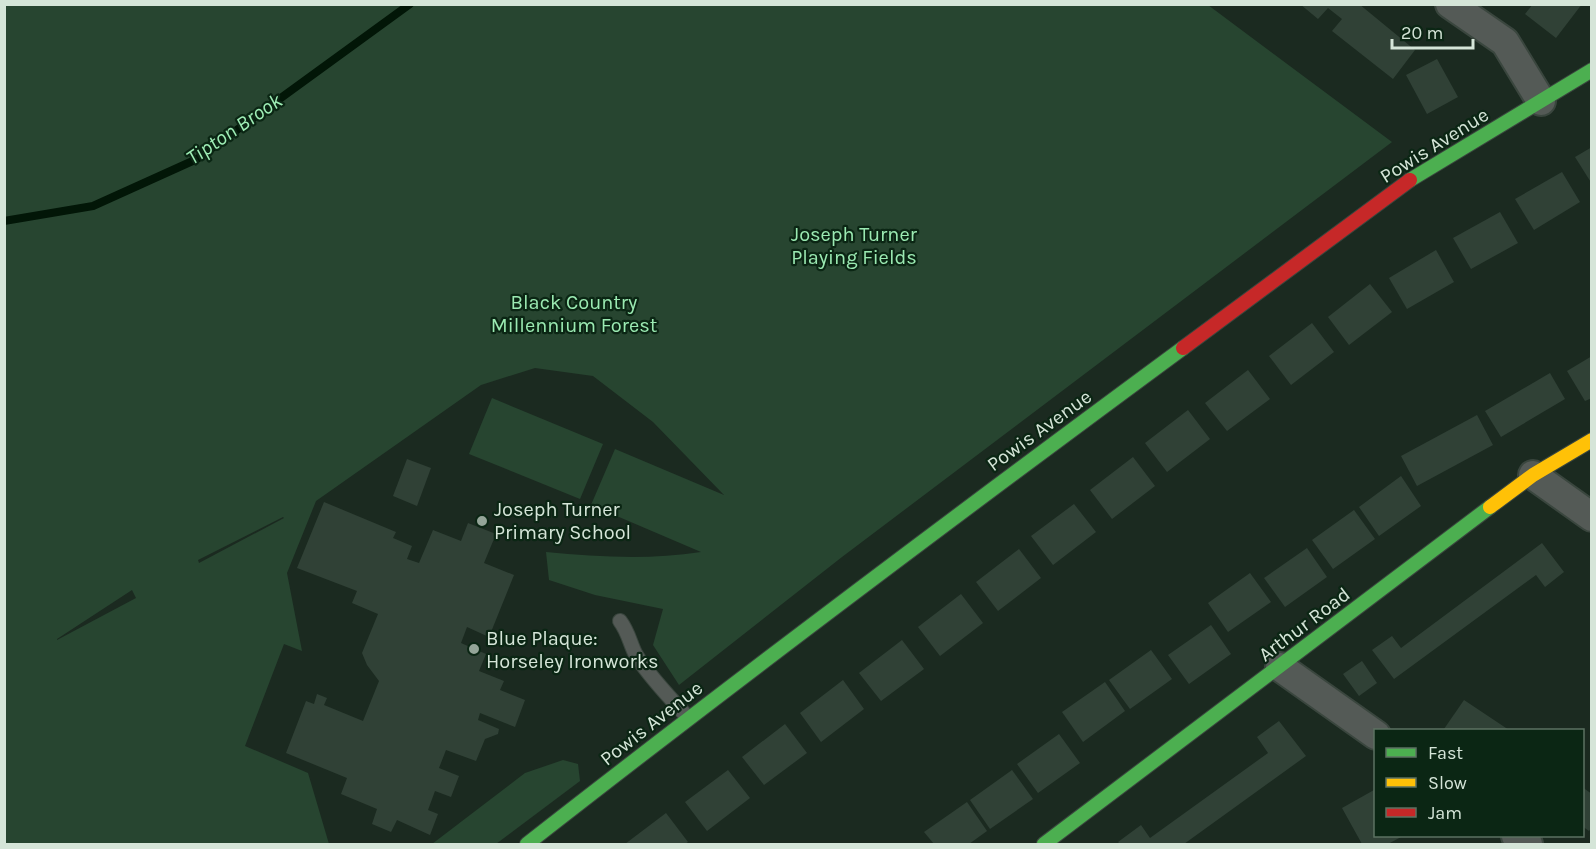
<svg xmlns="http://www.w3.org/2000/svg" width="1596" height="849" viewBox="0 0 1596 849" font-family="Karla,sans-serif">
<rect width="100%" height="100%" fill="#1b2a20"/>
<!-- green -->
<g fill="#274530" fill-rule="evenodd">
<path d="M4,5h1204l184,137 -550,415 -163,128 -26,-40 10,-36 -68,-14 -46,-15 -3,-28c53,5 103,8 155,0l-110,-47 24,-56 109,46 -71,-73 -60,-46 -58,-8 -54,17 -165,116 -29,72 15,78 -18,-7 -39,102 63,27 21,71h-324zM283,517l1,1 -85,45 -1,-3zM132,590l4,8 -79,42v-1z"/>
<polygon points="492,398 603,444 580,499 469,454"/>
<polygon points="563,760 578,764 580,781 496,844 432,844 525,773"/>
</g>
<g fill="none" stroke-linecap="round" stroke-linejoin="round">
<!-- stream -->
<polyline stroke="#021607" stroke-width="8" points="4,221 93,206 197,159 410,4"/>
</g>
<!-- building -->
<g fill="#304136">
<polygon points="1300,4 1359,4 1415,50 1393,79 1332,31 1342,19 1328,8 1318,19"/>
<polygon points="1533,4 1582,4 1556,38 1525,14"/>
<polygon points="1437,59 1458,97 1427,114 1406,75"/>
<polygon points="1592,147 1592,184 1575,157"/>
<polygon points="1562,172 1580,202 1534,230 1515,199"/>
<polygon points="1500,212 1518,243 1471,269 1453,238"/>
<polygon points="1436,250 1454,282 1407,309 1389,278"/>
<polygon points="1370,284 1392,312 1349,345 1328,317"/>
<polygon points="1312,323 1334,352 1291,385 1269,356"/>
<polygon points="1592,356 1592,398 1585,401 1567,371"/>
<polygon points="1248,370 1270,399 1227,431 1205,403"/>
<polygon points="1550,373 1565,399 1501,437 1485,411"/>
<polygon points="1188,410 1210,439 1167,472 1145,443"/>
<polygon points="1477,415 1493,445 1417,486 1401,456"/>
<polygon points="1133,457 1155,486 1112,519 1090,490"/>
<polygon points="407,459 431,468 417,506 393,496"/>
<polygon points="1401,476 1421,506 1379,536 1359,507"/>
<polygon points="324,502 396,532 393,538 412,546 407,559 419,563 433,530 461,541 468,523 496,534 484,563 514,575 489,637 467,627 461,643 486,654 479,671 504,681 500,690 525,700 515,727 480,713 478,720 499,729 498,734 485,739 476,761 446,750 439,768 459,776 451,797 435,791 428,810 438,814 430,835 397,820 391,832 372,824 377,809 341,794 347,778 286,753 306,701 314,704 317,694 327,698 324,705 363,721 379,681 367,665 362,653 378,614 352,603 357,591 297,568"/>
<polygon points="1074,504 1096,532 1053,565 1031,536"/>
<polygon points="1354,510 1375,539 1333,569 1312,540"/>
<polygon points="1542,543 1564,572 1545,587 1536,575 1394,679 1372,650 1392,636 1401,648"/>
<polygon points="1307,548 1327,577 1285,607 1264,578"/>
<polygon points="1019,549 1041,578 998,611 976,582"/>
<polygon points="1250,573 1271,602 1228,632 1208,603"/>
<polygon points="961,594 983,623 940,656 918,627"/>
<polygon points="1211,625 1231,654 1189,684 1168,655"/>
<polygon points="902,640 924,669 881,701 859,673"/>
<polygon points="1151,650 1172,679 1130,709 1109,680"/>
<polygon points="1362,661 1377,683 1359,696 1343,674"/>
<polygon points="843,680 864,709 821,742 800,713"/>
<polygon points="1105,682 1125,711 1083,742 1062,712"/>
<polygon points="1464,700 1509,730 1446,730 1444,729"/>
<polygon points="1279,721 1306,756 1184,844 1120,844 1118,842 1141,825 1150,838 1268,753 1257,737"/>
<polygon points="785,724 807,753 764,785 742,757"/>
<polygon points="1059,734 1080,763 1038,793 1017,764"/>
<polygon points="728,770 750,798 707,831 685,802"/>
<polygon points="1012,770 1033,799 990,829 970,800"/>
<polygon points="1582,787 1592,794 1592,827 1589,831 1582,826"/>
<polygon points="1374,790 1376,836 1400,836 1401,837 1388,844 1362,844 1342,808"/>
<polygon points="967,802 987,831 969,844 934,844 924,832"/>
<polygon points="666,813 688,842 685,844 625,844"/>
</g>
<g fill="none" stroke-linecap="round" stroke-linejoin="round">
<!-- lane casing -->
<g stroke="#3a463e" stroke-width="16">
<path id="lane" d="M620,621c9,12 10,23 16,34 14,23 35,43 52,63"/>
</g>
<!-- street casing -->
<g stroke="#3a463e" stroke-width="32">
<g id="street">
<polyline points="1450,4 1505,42 1541,101"/>
<polyline points="1533,475 1592,517"/>
<polyline points="1280,667 1376,735"/>
<polyline points="1516,836 1528,844"/>
</g>
</g>
<!-- fast casing -->
<g stroke="#3a463e" stroke-width="16">
<g id="fast">
<polyline points="1410,180 1592,70"/>
<path d="M527,844c216,-169 435,-333 656,-496"/>
<polyline points="1044,844 1490,507"/>
</g>
</g>
<!-- slow casing -->
<g stroke="#3a463e" stroke-width="16">
<polyline id="slow" points="1490,507 1533,475 1592,440"/>
</g>
<!-- jam casing -->
<g stroke="#3a463e" stroke-width="16">
<polyline id="jam" points="1183,348 1410,180"/>
</g>
<!-- lane -->
<use href="#lane" stroke="#545a56" stroke-width="14"/>
<!-- street -->
<use href="#street" stroke="#545a56" stroke-width="28"/>
<!-- fast -->
<use href="#fast" stroke="#4caf50" stroke-width="14"/>
<!-- slow -->
<use href="#slow" stroke="#ffc107" stroke-width="14"/>
<!-- jam -->
<use href="#jam" stroke="#c62828" stroke-width="14"/>
</g>
<!-- markers -->
<g fill="#94a498" stroke="#0b2614" stroke-width="2">
<circle cx="482" cy="521" r="6"/>
<circle cx="474" cy="649" r="6"/>
</g>
<g text-anchor="middle" stroke-width="4.5" stroke-linejoin="round" paint-order="stroke">
<!-- street labels -->
<g font-size="20" fill="#d5e5d8" stroke="#0b2614">
<text transform="translate(1434 145) rotate(-32)" y="7">Powis Avenue</text>
<text transform="translate(1039 430) rotate(-36)" y="7">Powis Avenue</text>
<text transform="translate(1304 624) rotate(-37)" y="7">Arthur Road</text>
<text transform="translate(651 723) rotate(-38)" y="7">Powis Avenue</text>
</g>
<!-- park labels -->
<g font-size="20" fill="#9beab2" stroke="#0b2614">
<text x="854" y="241">Joseph Turner<tspan x="854" dy="23">Playing Fields</tspan></text>
<text x="574" y="309">Black Country<tspan x="574" dy="23">Millennium Forest</tspan></text>
</g>
<!-- poi labels -->
<g font-size="20" fill="#d5e5d8" stroke="#0b2614" text-anchor="start">
<text x="494" y="516">Joseph Turner<tspan x="494" dy="23">Primary School</tspan></text>
<text x="486" y="645">Blue Plaque:<tspan x="486" dy="23">Horseley Ironworks</tspan></text>
</g>
<!-- water labels -->
<g font-size="21" font-style="italic" fill="#9feeb6" stroke="#0b2614">
<text transform="translate(234 129) rotate(-34)" y="7">Tipton Brook</text>
</g>
</g>
<!-- border -->
<rect width="1596" height="849" fill="none" stroke="#d5e5d8" stroke-width="12"/>
<!-- legend -->
<rect x="1374" y="729" width="210" height="108" fill="#0b2614" stroke="#5c7262" stroke-width="1.5"/>
<rect x="1386" y="748" width="30" height="9" fill="#4caf50" stroke="#5c7262" stroke-width="1.5"/>
<text x="1428" y="759" font-size="18" fill="#d5e5d8">Fast</text>
<rect x="1386" y="778" width="30" height="9" fill="#ffc107" stroke="#5c7262" stroke-width="1.5"/>
<text x="1428" y="789" font-size="18" fill="#d5e5d8">Slow</text>
<rect x="1386" y="808" width="30" height="9" fill="#c62828" stroke="#5c7262" stroke-width="1.5"/>
<text x="1428" y="819" font-size="18" fill="#d5e5d8">Jam</text>
<!-- scale -->
<path d="M1392 39v9h81v-9" fill="none" stroke="#d5e5d8" stroke-width="3"/>
<text x="1401" y="39" font-size="18" fill="#d5e5d8" stroke="#0b2614" stroke-width="4.5" paint-order="stroke">20 m</text>
</svg>
